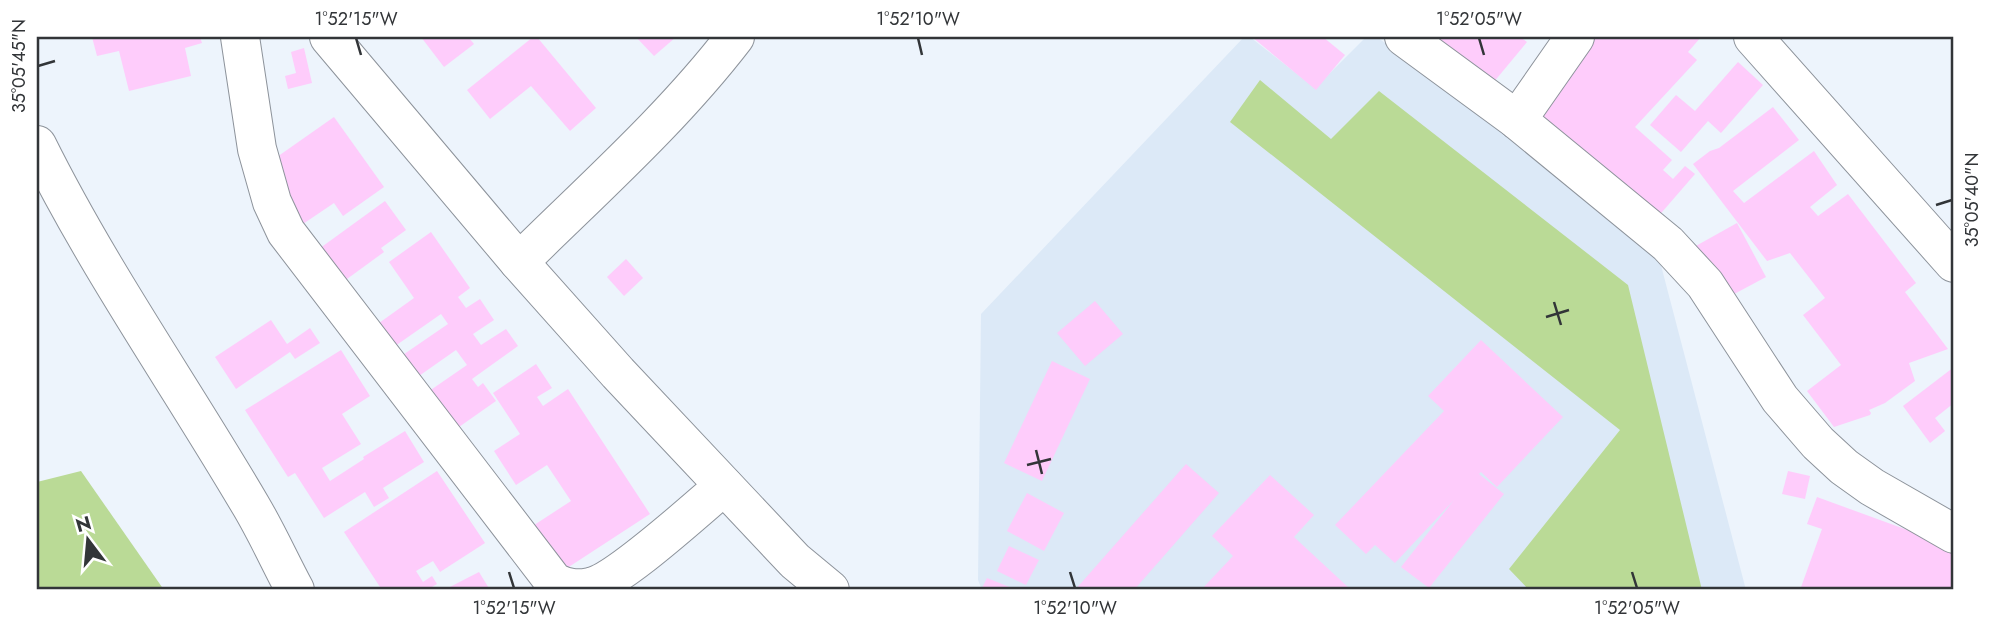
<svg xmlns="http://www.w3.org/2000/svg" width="1991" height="627" viewBox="0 0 1991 627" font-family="Jost,sans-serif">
<rect width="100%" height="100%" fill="#edf4fc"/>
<!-- built -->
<polygon fill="#dce9f7" points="1244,37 1250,37 1315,88 1366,37 1377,37 1657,250 1746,590 982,590 978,580 981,314"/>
<!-- green -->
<g fill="#bada96">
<polygon points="1260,80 1331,139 1379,91 1628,285 1702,590 1529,590 1509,569 1620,430 1230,122"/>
<polygon points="81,471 164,590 37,590 37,482"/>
</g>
<!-- building -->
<g fill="#feccfb">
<polygon points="92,37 200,37 202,43 185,48 191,76 129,91 119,51 97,56"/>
<polygon points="421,37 468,37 474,44 444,67"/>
<polygon points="533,37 537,37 596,108 570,131 531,86 490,119 467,90"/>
<polygon points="636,37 676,37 654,56"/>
<polygon points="1252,37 1323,37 1345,55 1316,90"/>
<polygon points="1430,37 1520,37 1527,42 1493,83"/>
<polygon points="1595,37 1701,37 1688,52 1697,60 1635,127 1672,160 1663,170 1673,179 1685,166 1695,174 1656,219 1534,114 1565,71"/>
<polygon points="304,48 312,83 288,89 285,76 296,73 291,52"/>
<polygon points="1738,62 1763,85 1721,133 1708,121 1681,152 1650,125 1676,95 1695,111"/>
<polygon points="1773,107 1799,140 1733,191 1744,203 1814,151 1837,185 1810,207 1818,216 1848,194 1916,283 1905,292 1948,349 1909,363 1915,381 1885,403 1869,410 1871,413 1870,415 1834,427 1807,391 1841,365 1803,315 1825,298 1790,253 1767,261 1693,164 1710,151 1719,148"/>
<polygon points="334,117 384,187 343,216 334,203 297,228 257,171"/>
<polygon points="385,201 406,230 381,248 384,252 336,287 312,254"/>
<polygon points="1737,223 1766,277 1723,300 1694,247"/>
<polygon points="431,232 470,288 458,297 466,308 480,299 494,320 473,334 481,345 506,329 518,346 472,379 478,387 483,383 496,401 449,434 422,396 467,365 456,350 409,383 394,361 448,324 441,314 388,351 372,328 414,298 389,262"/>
<polygon points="626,259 643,278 624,296 607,277"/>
<polygon points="1095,301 1123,334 1085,366 1057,333"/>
<polygon points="271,320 287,344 310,328 320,343 295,359 290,352 236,389 215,357"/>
<polygon points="1481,340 1563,417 1497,487 1481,472 1479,474 1504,494 1429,588 1401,567 1454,500 1395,563 1375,545 1366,554 1335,525 1444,411 1428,396"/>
<polygon points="341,350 370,396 342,414 361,444 322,468 330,481 364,459 363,457 405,431 424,462 383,488 389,498 374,507 365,492 324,518 295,473 288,477 245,410"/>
<polygon points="1052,361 1090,379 1042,481 1004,463"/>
<polygon points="536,364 552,388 537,397 543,406 568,389 650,514 558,574 528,529 571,501 547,465 516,485 494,451 520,434 493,393"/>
<polygon points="1954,367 1954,403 1935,418 1945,431 1930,443 1903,406"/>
<polygon points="1186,464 1219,493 1134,590 1075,590"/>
<polygon points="437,471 485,543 440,572 433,561 416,571 423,582 432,576 437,584 427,590 382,590 344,532"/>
<polygon points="1788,471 1810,476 1805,499 1782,494"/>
<polygon points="1270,475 1314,515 1294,537 1349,588 1346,590 1261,590 1256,586 1253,590 1201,590 1233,556 1212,536"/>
<polygon points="1027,493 1064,513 1044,551 1007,531"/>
<polygon points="1817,497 1954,547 1954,590 1800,590 1822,529 1807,524"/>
<polygon points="1009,546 1039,560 1026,585 997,571"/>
<polygon points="479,572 490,590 444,590"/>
<polygon points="987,578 1017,590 981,590"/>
</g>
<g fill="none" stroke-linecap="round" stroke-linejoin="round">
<!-- minor casing -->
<g stroke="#8d939b" stroke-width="40">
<g id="minor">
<path d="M240,37l17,112 15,53 14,30 268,350c12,6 22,8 36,5 27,-5 109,-80 134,-101"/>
<polyline points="329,37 519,262 618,373 795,561 830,590"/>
<polyline points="1404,37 1517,120 1668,244 1705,284 1780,399 1818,443 1844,467 1872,487 1954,534"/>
<polyline points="1753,37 1954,263"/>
<polyline points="1517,120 1575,37"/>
<path d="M519,262c74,-73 153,-143 216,-225"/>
</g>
</g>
<!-- major casing -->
<g stroke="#8d939b" stroke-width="40">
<path id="major" d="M37,145c62,125 143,240 214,361 16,27 29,56 44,84"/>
</g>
<!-- minor -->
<use href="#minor" stroke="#fff" stroke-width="38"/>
<!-- major -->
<use href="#major" stroke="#fff" stroke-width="38"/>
</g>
<!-- ticks -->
<path fill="none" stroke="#323538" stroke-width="2.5" d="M356,38l5,17M918,38l4,17M1479,38l5,17M38,66l17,-5M1936,205l16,-5M1554,302l7,23M1546,317l23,-7M1036,450l6,24M1027,465l24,-6M509,572l5,16M1070,572l5,16M1632,572l5,16"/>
<!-- border -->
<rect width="1991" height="627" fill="none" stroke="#ffffff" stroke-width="77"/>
<!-- north arrow -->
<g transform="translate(88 540) rotate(344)" stroke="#ffffff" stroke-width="5" paint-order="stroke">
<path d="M0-5L12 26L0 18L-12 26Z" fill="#323538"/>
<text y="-10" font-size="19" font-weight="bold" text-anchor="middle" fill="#323538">N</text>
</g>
<rect x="38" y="38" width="1914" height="550" fill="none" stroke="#323538" stroke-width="2.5"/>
<g font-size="18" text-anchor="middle" fill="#323538">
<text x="356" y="25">1°52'15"W</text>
<text x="918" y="25">1°52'10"W</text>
<text x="1479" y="25">1°52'05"W</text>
<text transform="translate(19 66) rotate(-90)" y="6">35°05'45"N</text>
<text transform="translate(1972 200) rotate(-90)" y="6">35°05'40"N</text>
<text x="514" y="614">1°52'15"W</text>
<text x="1075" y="614">1°52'10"W</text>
<text x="1637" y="614">1°52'05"W</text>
</g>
</svg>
